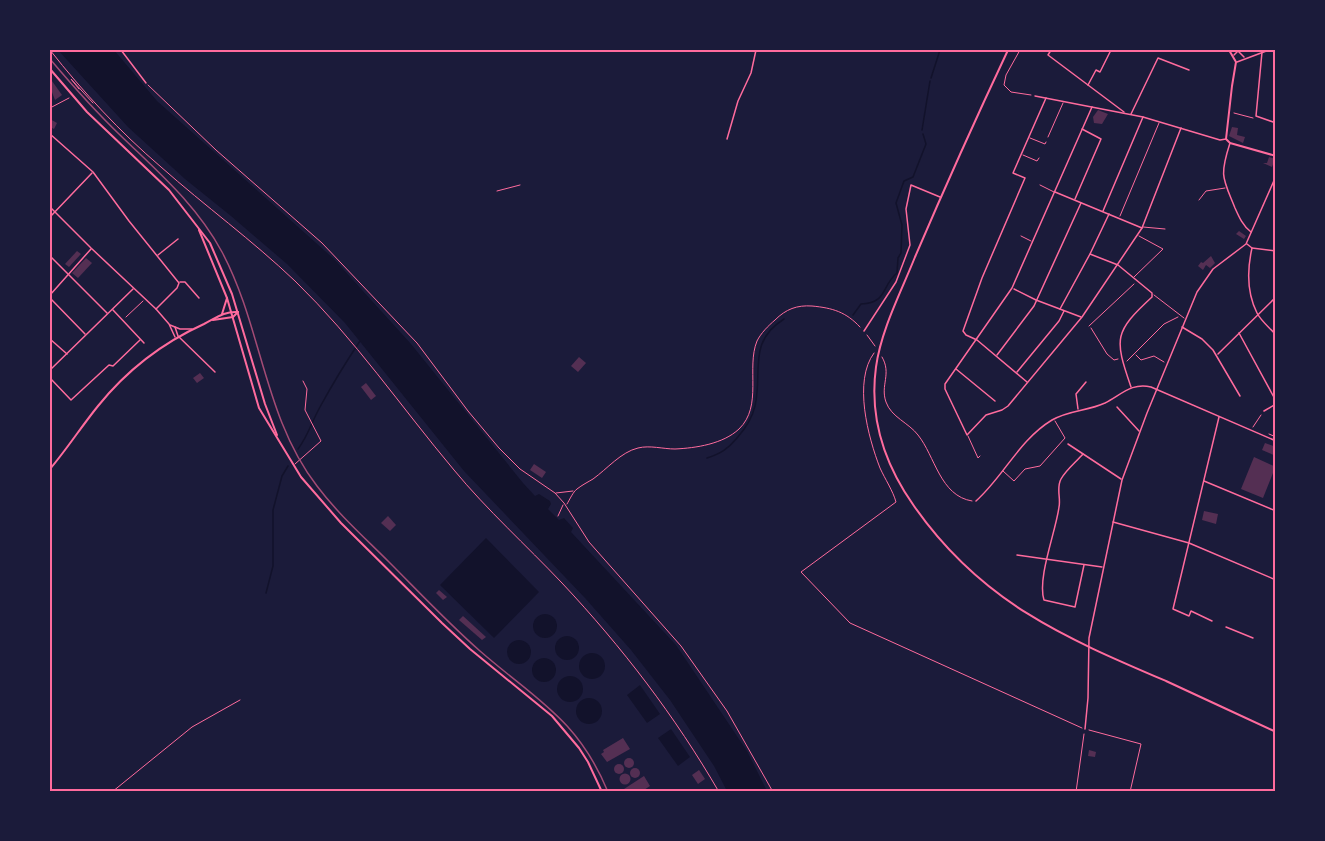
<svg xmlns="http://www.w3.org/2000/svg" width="1325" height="841" viewBox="0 0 1325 841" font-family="Figtree,sans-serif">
<rect width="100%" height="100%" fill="#1b1b3a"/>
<!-- water -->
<g fill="#12122b">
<polygon points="58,50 114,50 157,101 334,259 411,344 523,483 535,496 539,494 550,501 551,504 548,509 559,520 564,518 573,528 571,532 676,645 747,751 767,791 727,791 714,766 670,700 631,650 585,598 464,471 345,323 287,264 231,216 185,179 128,127"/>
<polygon points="486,538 539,592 494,638 440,585"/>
<circle cx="545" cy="626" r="12"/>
<circle cx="567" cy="648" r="12"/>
<circle cx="519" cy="652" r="12"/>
<circle cx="592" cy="666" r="13"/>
<circle cx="544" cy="670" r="12"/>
<circle cx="570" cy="689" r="13"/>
<polygon points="640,685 660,714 647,723 627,695"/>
<circle cx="589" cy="711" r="13"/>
<polygon points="671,729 690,757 678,766 658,738"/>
</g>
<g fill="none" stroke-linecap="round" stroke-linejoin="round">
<!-- stream -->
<g stroke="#12122b" stroke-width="1.5">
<polyline points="931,78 940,50"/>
<polyline points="922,130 930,81"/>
<path d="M853,315l8,-11c27,-1 20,-18 36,-31l1,-15 3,-5 1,-28 -6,-22 8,-22 9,-4 13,-33 -3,-10"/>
<path d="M298,449c10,-13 14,-28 22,-42 12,-22 26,-45 40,-66"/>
<path d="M707,458c13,-4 21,-9 30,-20 8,-9 15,-19 18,-32 8,-34 -8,-64 29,-87"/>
<polyline points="266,593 273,566 273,510 282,476 288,466"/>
</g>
</g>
<!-- building -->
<g fill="#542f53">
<polygon points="52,81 62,95 55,100 50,87"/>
<polygon points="1098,110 1108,114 1102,124 1094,123 1093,117"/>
<polygon points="50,119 57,123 54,129 50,127"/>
<polygon points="1232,127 1238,128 1237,135 1245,137 1243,143 1229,136"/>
<polygon points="1269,157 1275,159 1272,167 1263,163 1267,163"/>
<polygon points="1239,231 1246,236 1244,239 1236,234"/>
<polygon points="77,251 81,254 69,267 65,264"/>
<polygon points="1211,256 1215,263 1210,268 1206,265 1203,270 1198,266 1201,262 1203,263"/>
<polygon points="86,258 92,263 78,278 72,273"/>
<polygon points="579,357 586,363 578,372 571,366"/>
<polygon points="200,373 204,378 197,383 193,378"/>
<polygon points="366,383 376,396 371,400 361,387"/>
<polygon points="1265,443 1276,447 1276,456 1262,450"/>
<polygon points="1254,457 1276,467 1276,474 1273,473 1263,498 1241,489"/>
<polygon points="534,464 546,472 542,478 530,470"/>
<polygon points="1204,511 1218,514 1216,524 1202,520"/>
<polygon points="388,516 396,525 390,531 381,523"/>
<polygon points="439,590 447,597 443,600 436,593"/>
<polygon points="463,616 486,637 482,640 459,620"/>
<polygon points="623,738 630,749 607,762 601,754 604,752 603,750"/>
<polygon points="1089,750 1096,752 1095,757 1088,756"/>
<circle cx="629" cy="763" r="5"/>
<circle cx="619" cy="769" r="5"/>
<circle cx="635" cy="773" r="5"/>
<polygon points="699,770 705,779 698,784 692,775"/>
<circle cx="625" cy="779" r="5.5"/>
<polygon points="644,776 650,786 641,792 625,792 624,789"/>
</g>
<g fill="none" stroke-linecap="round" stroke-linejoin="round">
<!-- path -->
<g stroke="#ff6b9d" stroke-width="1">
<path d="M50,50c33,42 70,82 111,117 44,39 91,73 134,114 60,58 106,126 159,189 33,40 72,75 108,113 60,64 113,133 157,209"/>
<polyline points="1020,50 1006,75 1004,85 1011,92 1031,95"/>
<polyline points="148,85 216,150 322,243 417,343 468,411 499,448 520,469 555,493 564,503 589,542 681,646 727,711 773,792"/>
<polyline points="79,89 71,79 93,103"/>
<polyline points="50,108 69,98"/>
<polyline points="1234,113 1253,118"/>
<polyline points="497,191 520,185"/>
<polyline points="126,317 143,301"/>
<polyline points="1089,326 1134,284"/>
<polyline points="1091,328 1107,354 1114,360 1118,359"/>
<polyline points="867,335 875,346"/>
<path d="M874,353c-21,28 -6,84 6,115 5,11 13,23 16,34l-95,70 49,51 232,105"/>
<polyline points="1136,355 1141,360 1154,356 1164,362"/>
<path d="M882,357c10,17 -2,28 4,45 5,15 23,21 32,33 17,21 22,61 54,66"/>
<polyline points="1127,361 1164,324 1178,317"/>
<polyline points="1253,427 1261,415"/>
<polyline points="1269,434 1276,437"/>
<polyline points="556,493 573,491"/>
<path d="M567,504c3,-5 6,-12 10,-15 5,-4 11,-7 16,-10 14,-10 28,-27 45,-31 12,-3 25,1 37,1 21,-1 48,-5 64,-20 24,-23 7,-61 18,-88 4,-8 11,-15 18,-21 11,-11 22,-15 37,-14 21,2 34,6 48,21"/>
<polyline points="558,516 563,505"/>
<polyline points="1089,730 1141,744 1130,792"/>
<polyline points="112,792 192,727 240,700"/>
<polyline points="1076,792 1084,734"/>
</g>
<!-- service -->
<g stroke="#ff6b9d" stroke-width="1">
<polyline points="1048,137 1063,103"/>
<polyline points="1030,138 1045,144 1046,142"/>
<polyline points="1023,155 1037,161 1039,158"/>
<polyline points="1040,185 1054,192"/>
<polyline points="1199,200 1206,191 1225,188"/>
<polyline points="1120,216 1159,123"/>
<polyline points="1143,227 1165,229"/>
<polyline points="1021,236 1031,241"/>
<polyline points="1134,277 1163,249 1139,236"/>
<polyline points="1154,295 1184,318"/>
<polyline points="968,436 978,458 980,456"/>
<polyline points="295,464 321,441 305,410 307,389 303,381"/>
<polyline points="1003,471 1014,481 1025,469 1040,466 1065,438 1055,421"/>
</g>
<!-- minor -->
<g stroke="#ff6b9d" stroke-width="1.5">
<polyline points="121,50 146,83"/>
<polyline points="1051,50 1048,55 1124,112"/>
<polyline points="1238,51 1244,57"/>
<polyline points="1262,52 1256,116 1276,123"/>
<polyline points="1234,55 1239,50"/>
<polyline points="1237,62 1269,50"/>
<polyline points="1088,85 1096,70 1100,72 1111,50"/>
<polyline points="1035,96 1143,117 1220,140 1226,139"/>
<polyline points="1092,107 1012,288 945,384 945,389 967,435 986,415 1002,410 1008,406 1082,317 1142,228 1181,128"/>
<polyline points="1131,114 1158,58 1189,70"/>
<polyline points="50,134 93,172 129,221 179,283 177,288 156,309"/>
<polyline points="727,139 738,101 751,73 756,50"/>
<path d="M1230,143c-11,34 -7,35 5,65 4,9 8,18 16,24"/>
<polyline points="1055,192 1142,228"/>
<polyline points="1075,199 1101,139 1082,129"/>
<polyline points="50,207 91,248 156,309 169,324 175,337"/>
<polyline points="1103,211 1143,117"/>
<polyline points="50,217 92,173"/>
<path d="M1247,244l5,4c-5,22 -5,45 5,65 4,8 13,15 19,22"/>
<polyline points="1252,248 1276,251"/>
<path d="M1090,254l28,11 34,28v4c-38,35 -38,41 -21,90"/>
<polyline points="158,255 178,239"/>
<polyline points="50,256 107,313"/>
<polyline points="180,282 185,282 199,298"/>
<polyline points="1014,289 1036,300 1081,317"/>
<polyline points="50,295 91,249"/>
<polyline points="50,298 85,334"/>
<polyline points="1060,309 1090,254 1109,214"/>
<polyline points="113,310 144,343"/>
<polyline points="170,325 180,329 192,329"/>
<polyline points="175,327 178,336 215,372"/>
<polyline points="1182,327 1202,339 1213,350 1240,396"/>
<polyline points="864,331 896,282 910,245 906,209 911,185 940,197"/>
<polyline points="1239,333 1276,401"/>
<polyline points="50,339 67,354"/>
<polyline points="1218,354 1276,297"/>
<polyline points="997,355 1034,306 1081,203"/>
<polyline points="956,369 995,401"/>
<polyline points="50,370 133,289"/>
<polyline points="1017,372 1059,321 1064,311"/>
<polyline points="50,378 71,400 109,365 113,366 140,340"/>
<polyline points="1027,382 977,340 966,335 963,331 982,278 1025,178 1013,173 1046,98"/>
<polyline points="1117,407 1139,431"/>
<polyline points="1078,409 1076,394 1086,382"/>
<polyline points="1264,411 1276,404"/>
<polyline points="1068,444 1121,479"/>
<path d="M1083,454c-7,8 -17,16 -22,25 -5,9 0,19 -2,28 -3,24 -22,71 -15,93l31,7 9,-42"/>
<polyline points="1204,481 1276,511"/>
<path d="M976,501c28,-25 43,-61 76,-81 17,-10 36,-9 53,-17 16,-8 27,-21 46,-16l125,54"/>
<polyline points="1113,522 1189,543 1276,580"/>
<polyline points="1017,555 1102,567"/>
<polyline points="1212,621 1191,611 1189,616 1173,609 1219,417"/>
<polyline points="1226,627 1253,638"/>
<polyline points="1085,729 1088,698 1089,638 1122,480 1147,413 1197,292 1213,269 1246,244 1276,176"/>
</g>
<!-- tertiary -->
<polyline stroke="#ff6b9d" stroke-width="2" points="1229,50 1236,62 1232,86 1226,139 1230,143 1276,156"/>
<!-- secondary -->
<g stroke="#ff6b9d" stroke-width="2">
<path d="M1008,50c-32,68 -63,137 -93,207 -14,35 -34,73 -39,110 -7,51 9,98 38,139 67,96 149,131 252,175 37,17 73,34 110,51"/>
<polyline points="50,69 87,112 169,190 210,243 232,294 265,404 277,435"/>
<polyline points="199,230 227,298 259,408 301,477 341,523 442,623 470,649 552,716 579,748 588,762 602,792"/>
<polyline points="222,314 227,298"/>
<polyline points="213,320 233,317 238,312"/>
<path d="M50,469c17,-20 31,-42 48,-63 29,-36 64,-63 106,-82 12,-6 20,-13 34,-12"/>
</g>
<!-- tram -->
<path stroke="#a44b75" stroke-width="1.5" d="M50,59c22,26 45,52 70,76 38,37 76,69 102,117 40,75 42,166 95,234 21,28 47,51 72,76 30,30 59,61 91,89 55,48 98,68 128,141"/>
</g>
<!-- border -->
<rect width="1325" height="841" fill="none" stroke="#1b1b3a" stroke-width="102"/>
<rect x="51" y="51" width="1223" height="739" fill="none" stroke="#ff6b9d" stroke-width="2"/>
</svg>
